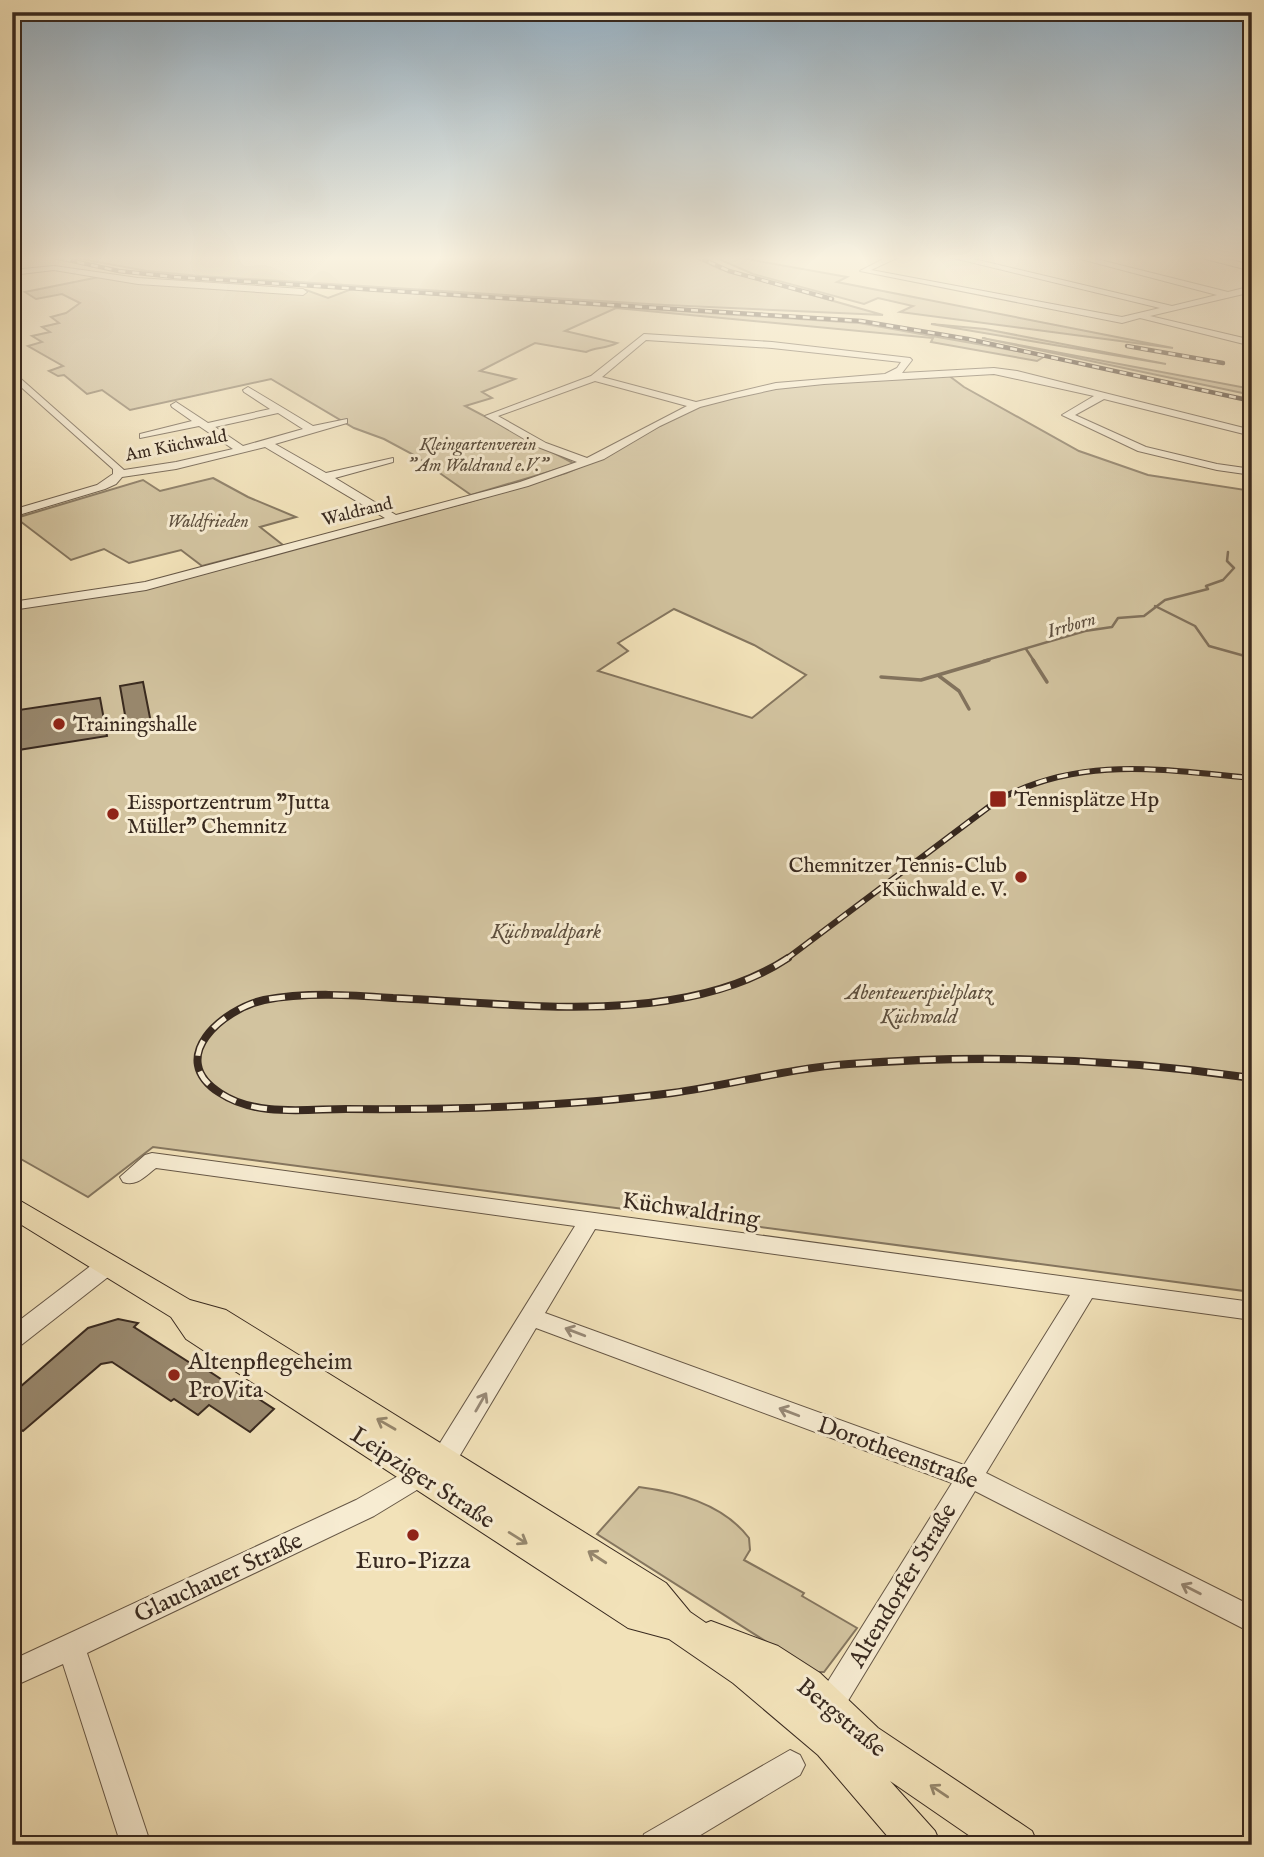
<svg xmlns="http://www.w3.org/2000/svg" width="1264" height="1857" viewBox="0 0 1264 1857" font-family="'IM FELL English',serif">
<rect width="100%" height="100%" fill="#f2e2b9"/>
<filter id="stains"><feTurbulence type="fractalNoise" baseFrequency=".00286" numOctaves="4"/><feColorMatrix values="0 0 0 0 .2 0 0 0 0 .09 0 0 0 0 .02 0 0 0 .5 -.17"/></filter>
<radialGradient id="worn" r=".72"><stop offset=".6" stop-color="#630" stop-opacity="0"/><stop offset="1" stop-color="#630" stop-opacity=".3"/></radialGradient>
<!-- green -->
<g fill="#d2c39f" stroke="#85765f" stroke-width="2" fill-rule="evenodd">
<polygon points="95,256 692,256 720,269 883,315 665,305 200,276 147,271 75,258"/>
<polygon points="712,256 730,256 847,277 837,282 1173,348 900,312 913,306 878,298 864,304 753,274"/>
<path d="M99,277l207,13 22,8 24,-9 507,34 186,33 -8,5 -106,-19 2,-4 -317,-30 -51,23 52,12c-12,6 -21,4 -31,9l-51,-9 -55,28 35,8 -33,13 10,6 -27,8 110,58 -104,31 -57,-40 -30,-16 -30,-11 -83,-49 -141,31 -28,-20 -15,4 -23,-19 -6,1 -9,-5 14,-5 -35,-20 14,-4 -10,-6 18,-4 -8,-5 17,-4 -8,-6 15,-4 14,-10 -18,-9 -26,5 -11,-7z"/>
<polygon points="931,324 985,329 1166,364"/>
<polygon points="982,338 1252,389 1252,395"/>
<path d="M948,375l16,12 115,64 69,24 104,16v801l-1099,-145 -65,50 -76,-43v-546l72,-9 381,-96 101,-30 35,-15 95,-52 82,-20zM674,609l80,36 52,30 -54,43 -154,-47 30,-20 -10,-8z"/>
<polygon points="213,478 248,497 296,517 260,527 283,545 202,566 181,550 129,563 104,549 71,560 16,518 143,480 160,491"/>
<path d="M639,1487c39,5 85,18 110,51l1,12 -6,10 60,33 -2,3 55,32 -33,44h-10l-217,-138z"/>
</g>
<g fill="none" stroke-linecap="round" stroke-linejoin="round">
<!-- stream-far1 -->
<g stroke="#82725c" stroke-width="2.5">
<polyline points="1155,606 1195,626 1209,646 1252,658"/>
<polyline points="1026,649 1034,661"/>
<polyline points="983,661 1085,631 1112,627 1118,618 1144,616 1165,600 1208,589 1206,586 1223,580 1234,568 1227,561 1228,552"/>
</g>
<!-- stream -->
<g stroke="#82725c" stroke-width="3.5">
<polyline points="1033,660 1047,682"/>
<polyline points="939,676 959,691 969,709"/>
<polyline points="881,677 921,680 989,660"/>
</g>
</g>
<!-- building -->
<g fill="#99896f" stroke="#38291f" stroke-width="2">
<polygon points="143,682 152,728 128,732 120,686"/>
<polygon points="100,698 107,736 12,751 12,711"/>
<polygon points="118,1319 138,1323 134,1327 195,1366 198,1364 233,1387 236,1384 274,1409 250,1432 209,1405 198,1415 174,1399 171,1401 112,1362 101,1364 23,1431 12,1423 12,1394 88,1328"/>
</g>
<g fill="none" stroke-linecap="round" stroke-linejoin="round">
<!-- minor casing -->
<g stroke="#665746" stroke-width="2">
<g id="minor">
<polygon points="889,256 901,256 871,270 1122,317 1160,308 945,256 961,256 1172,306 1217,295 1069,256 1084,256 1228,292 1252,286 1252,292 1150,316 1252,340 1252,346 1140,318 1122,323 860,271"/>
<polygon points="54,266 138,278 303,289 307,292 303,295 138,284 54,270 12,275 12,270"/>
<polygon points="12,281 19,284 19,288 12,289"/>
<path d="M644,334l128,8 138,16 2,2 -10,13 92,-5 23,3 235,59v6l-148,-37 -29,16 71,32 71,17 35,5v6l-35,-5 -79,-19 -76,-36 32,-19 -100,-22 -170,10 -48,5 -41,9 -35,9 -40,19 -56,33 -76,27 -382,104 -134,20v-8l133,-20 240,-64 -120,-71 -89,22 -54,8 -6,7 -11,5 -93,28v-7l85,-25 16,-11v-5l-101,-90v-8l112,99 52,-8 57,-13 -34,-23 -59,12v-4l52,-13 -20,-14 -1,-2 5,-3 32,21 62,-14 -26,-17 -1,-2 5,-3 65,39 34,-7v4l-72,21 51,29 67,-15v4l-58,16 61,37 124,-33 57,-20 -39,-15 -53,-31 106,-40zM646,340l126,8 129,14 -4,6 -12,6 -109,9 -80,19 -94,-25zM595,381l92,25 -100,52 -41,-15 -48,-27zM278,413l25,16 -60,17 -28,-19z"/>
<path d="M152,1153l1100,149v18l-160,-22 -106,175 266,133v27l-277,-142 -135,223 -10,4 -10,-4 -4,-10 4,-10 132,-211 -416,-155 -83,139 -9,3 -9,-3 -3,-8 3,-8 140,-225 -419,-58c-11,8 -19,19 -33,14l-3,-5 25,-22zM595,1229l475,66 -106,170 -419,-152z"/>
<polygon points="109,1256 117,1258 120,1264 117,1270 20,1346 12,1348 12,1326 101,1258"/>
<polygon points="421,1463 430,1466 434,1474 430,1482 374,1516 87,1653 151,1845 121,1845 63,1664 12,1687 12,1660 356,1500"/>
<polygon points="790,1750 800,1755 805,1765 800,1775 684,1845 640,1845 644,1834"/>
</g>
</g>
<!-- major casing -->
<g stroke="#38291f" stroke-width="2">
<g id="major">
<polygon points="1194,256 1214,256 1252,265 1252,271"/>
<polygon points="12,1196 190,1300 226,1310 666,1583 690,1612 706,1623 711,1621 778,1646 820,1673 878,1728 1032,1831 1038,1845 983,1845 890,1781 935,1831 941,1845 895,1845 818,1755 733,1683 669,1639 628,1628 186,1339 171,1317 12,1219"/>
</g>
</g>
<!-- minor -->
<use href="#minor" fill="#f7ecd2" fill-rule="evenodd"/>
<!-- major -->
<use href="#major" fill="#f2e2b9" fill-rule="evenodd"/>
<!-- rail-far2 casing -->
<g stroke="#38291f" stroke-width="4.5">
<g id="rail-far2">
<polyline points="50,256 119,271 175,277 861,321 968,339 1252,401"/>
<polyline points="696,256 729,271 832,299"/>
<polyline points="1127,346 1223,363"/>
</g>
</g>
<!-- rail-far1 casing -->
<g stroke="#38291f" stroke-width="6">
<path id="rail-far1" d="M785,960l213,-160c83,-45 164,-30 254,-22"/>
</g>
<!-- rail casing -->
<g stroke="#38291f" stroke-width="8">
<path id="rail" d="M788,958c-107,71 -274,45 -395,40 -42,-3 -87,-6 -129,2 -41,9 -99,58 -44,93 36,24 86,16 126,16 109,1 218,-2 326,-16 59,-8 118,-25 177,-29 134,-10 271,-5 403,14"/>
</g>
<!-- rail-far2 -->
<use href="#rail-far2" stroke="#f7ecd2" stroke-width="2.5" stroke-dasharray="7" stroke-linecap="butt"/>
<!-- rail-far1 -->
<use href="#rail-far1" stroke="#f7ecd2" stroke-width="3.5" stroke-dasharray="11" stroke-linecap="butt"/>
<!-- rail -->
<use href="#rail" stroke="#f7ecd2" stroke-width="5" stroke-dasharray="16" stroke-linecap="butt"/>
</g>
<!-- one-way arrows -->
<defs><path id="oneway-shaft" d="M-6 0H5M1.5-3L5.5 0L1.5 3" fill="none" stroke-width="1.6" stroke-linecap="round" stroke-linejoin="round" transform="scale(1.75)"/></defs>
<g stroke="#988a78">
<use href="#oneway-shaft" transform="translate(575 1332) rotate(-159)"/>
<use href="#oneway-shaft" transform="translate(481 1402) rotate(-60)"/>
<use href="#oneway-shaft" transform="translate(789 1412) rotate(-159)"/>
<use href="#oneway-shaft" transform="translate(1191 1589) rotate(-153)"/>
</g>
<g stroke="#95866c">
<use href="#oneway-shaft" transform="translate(386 1424) rotate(-150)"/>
<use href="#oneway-shaft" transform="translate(518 1538) rotate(32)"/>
<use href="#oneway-shaft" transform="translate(597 1557) rotate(-147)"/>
<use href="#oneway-shaft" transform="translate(939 1791) rotate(-146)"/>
</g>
<!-- sky -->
<linearGradient id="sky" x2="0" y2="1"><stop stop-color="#93adc0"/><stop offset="0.5" stop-color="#f9f2e0"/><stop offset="1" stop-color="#f9f2e0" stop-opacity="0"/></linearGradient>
<rect width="1264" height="516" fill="url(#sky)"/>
<!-- markers -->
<g fill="#8f2418" stroke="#f7ecd2" stroke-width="2.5">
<circle cx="59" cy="724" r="7"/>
<rect x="989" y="790" width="18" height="18" rx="3.5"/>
<circle cx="113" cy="814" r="7"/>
<circle cx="1021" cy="877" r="7"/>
<circle cx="174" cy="1375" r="7"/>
<circle cx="413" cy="1535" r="7"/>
</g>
<g text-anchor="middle" stroke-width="6" stroke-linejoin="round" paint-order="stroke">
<!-- far-park labels -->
<g font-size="18" font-style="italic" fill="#5e503f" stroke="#f7ecd2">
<text x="478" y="450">Kleingartenverein<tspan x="478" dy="21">"Am Waldrand e.V."</tspan></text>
<text x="208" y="527">Waldfrieden</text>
</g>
<!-- far-street labels -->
<g font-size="18" fill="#38291f" stroke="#f7ecd2">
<text transform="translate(176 445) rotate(-11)" y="6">Am Küchwald</text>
<text transform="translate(357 511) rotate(-14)" y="6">Waldrand</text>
</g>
<!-- far-water labels -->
<g font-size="19" font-style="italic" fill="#5d4e3e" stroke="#f7ecd2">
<text transform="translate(1071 624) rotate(-16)" y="7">Irrborn</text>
</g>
<!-- poi labels -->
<g font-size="21" fill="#38291f" stroke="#f7ecd2" text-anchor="start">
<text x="73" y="731">Trainingshalle</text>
<text x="1014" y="806">Tennisplätze Hp</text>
<text x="127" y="809">Eissportzentrum "Jutta<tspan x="127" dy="24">Müller" Chemnitz</tspan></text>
<text x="1007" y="872" text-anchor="end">Chemnitzer Tennis-Club<tspan x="1007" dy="24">Küchwald e. V.</tspan></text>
</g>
<!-- park labels -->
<g font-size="21" font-style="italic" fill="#5e503f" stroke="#f7ecd2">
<text x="546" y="938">Küchwaldpark</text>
<text x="919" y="999">Abenteuerspielplatz<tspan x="919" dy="24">Küchwald</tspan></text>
</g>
<!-- near-street labels -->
<g font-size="24" fill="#38291f" stroke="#f7ecd2">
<text transform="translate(691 1209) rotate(8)" y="8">Küchwaldring</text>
<text transform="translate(898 1452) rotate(20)" y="8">Dorotheenstraße</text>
<text transform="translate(423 1477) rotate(33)" y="8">Leipziger Straße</text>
<text transform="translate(218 1577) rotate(-25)" y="8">Glauchauer Straße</text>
<text transform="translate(902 1585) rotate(-59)" y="8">Altendorfer Straße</text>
<text transform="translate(842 1717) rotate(40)" y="8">Bergstraße</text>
</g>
<!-- near-poi labels -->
<g font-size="24" fill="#38291f" stroke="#f7ecd2" text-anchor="start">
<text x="188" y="1369">Altenpflegeheim<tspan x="188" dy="28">ProVita</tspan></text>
<text x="413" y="1568" text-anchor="middle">Euro-Pizza</text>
</g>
</g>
<!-- margin -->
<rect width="1264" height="1857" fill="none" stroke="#f2e2b9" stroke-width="42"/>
<rect x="14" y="14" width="1236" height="1829" fill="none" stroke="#38291f" stroke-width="3.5"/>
<rect x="21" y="21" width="1222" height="1815" fill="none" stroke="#38291f" stroke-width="2"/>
<rect width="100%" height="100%" filter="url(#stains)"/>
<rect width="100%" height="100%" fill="url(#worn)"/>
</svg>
